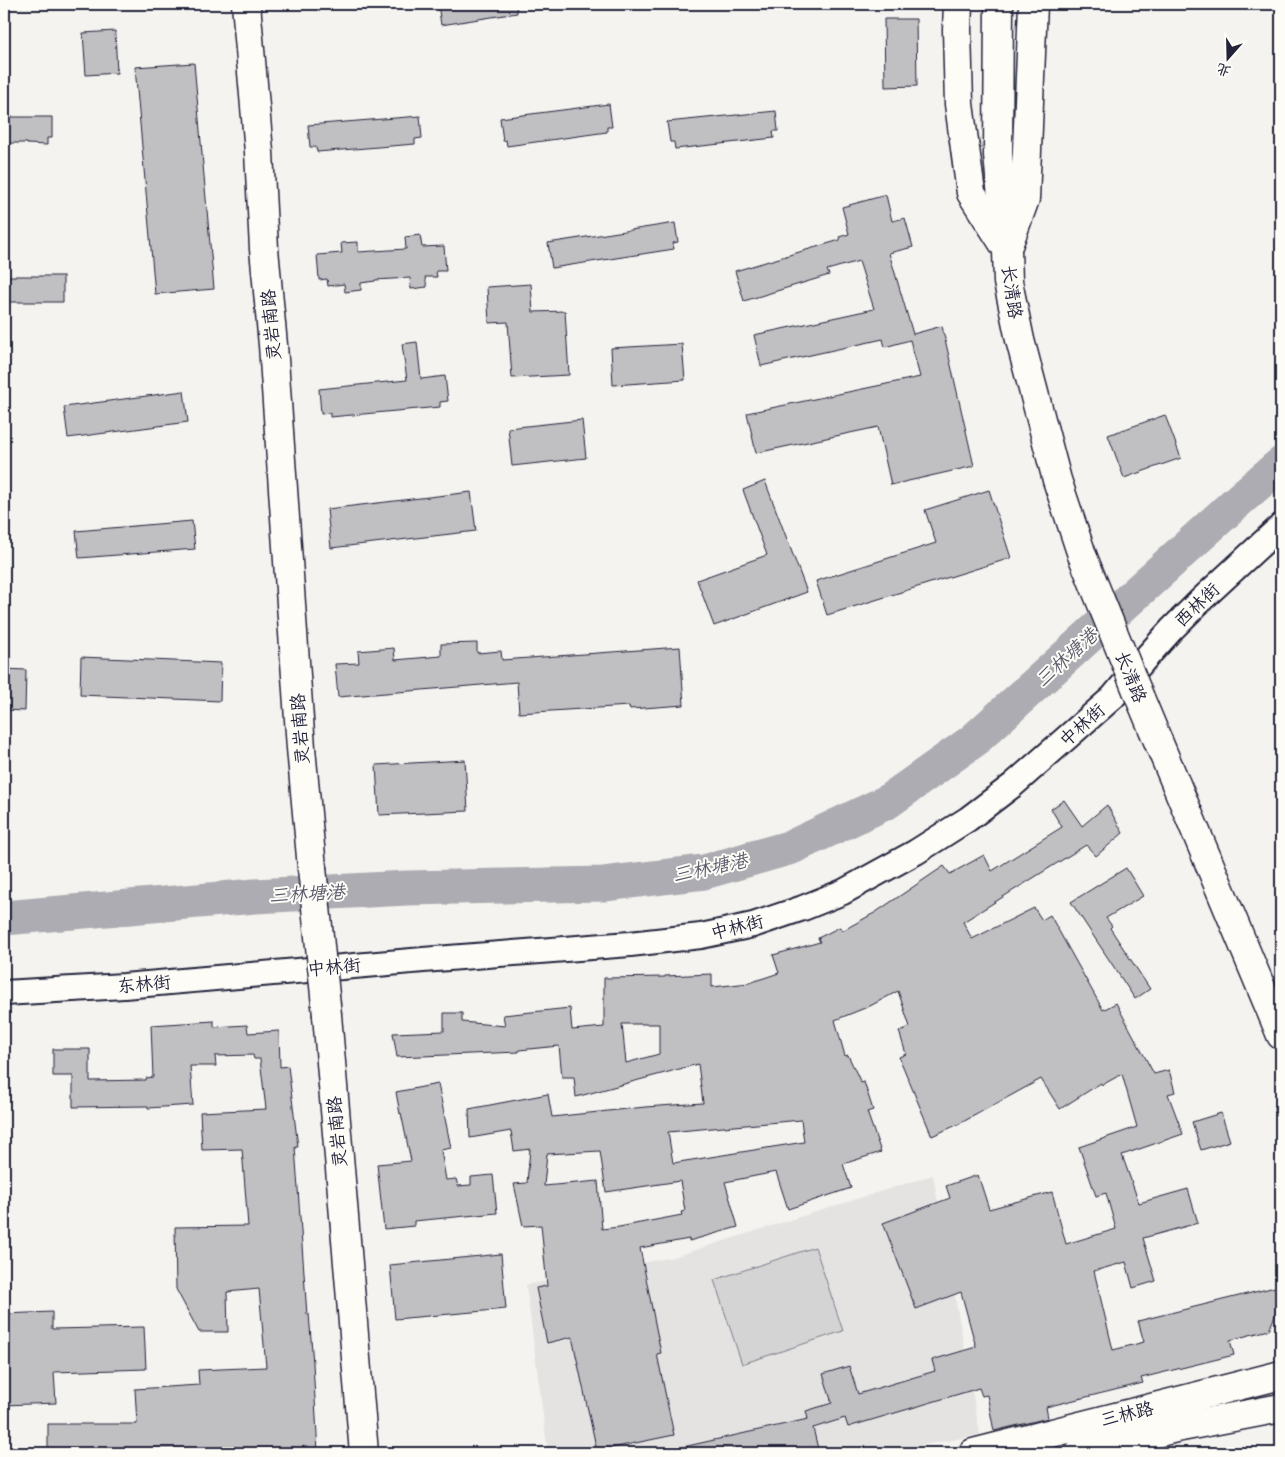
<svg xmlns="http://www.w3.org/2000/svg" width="1285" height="1457" viewBox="0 0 1285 1457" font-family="Mynerve,'LXGW WenKai TC',sans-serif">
<rect width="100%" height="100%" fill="#f4f3ef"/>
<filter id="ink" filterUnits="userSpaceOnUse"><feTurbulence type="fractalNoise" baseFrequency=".02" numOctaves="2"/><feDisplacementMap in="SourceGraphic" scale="10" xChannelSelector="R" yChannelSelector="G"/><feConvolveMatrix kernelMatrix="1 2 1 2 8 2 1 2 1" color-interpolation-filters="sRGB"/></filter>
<g filter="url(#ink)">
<!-- built -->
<polygon fill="#e4e3e2" points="933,1175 980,1435 877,1453 548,1453 526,1285 673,1257"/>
<!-- grass -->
<polygon fill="#d5d4d5" stroke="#7c7b88" points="815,1247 843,1331 742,1364 714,1280"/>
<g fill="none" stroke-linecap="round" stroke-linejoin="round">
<!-- river -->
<polyline stroke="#acacb2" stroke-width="35" points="4,918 255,896 407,888 604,884 704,872 792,847 887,802 973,741 1239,500 1281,464"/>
</g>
<!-- building -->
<g fill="#c0bfc2" stroke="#22223b" fill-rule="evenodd">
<polygon points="438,4 516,4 517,13 441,25"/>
<polygon points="884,19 916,19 917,86 885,87"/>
<polygon points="115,31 117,73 86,75 83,33"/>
<polygon points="194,63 214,289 155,294 135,67"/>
<polygon points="609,104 612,127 607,127 607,132 507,146 506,140 503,141 500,118"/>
<polygon points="776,111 778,131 773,131 774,138 675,149 674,142 670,142 667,122"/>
<polygon points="420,116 422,138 415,139 415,144 317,152 316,147 310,147 308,125"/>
<polygon points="4,117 52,117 52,138 47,138 47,145 27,144 27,143 4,143"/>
<polygon points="886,195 892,221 905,218 913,247 889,253 913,334 942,326 974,466 891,485 878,427 756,453 747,413 920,377 910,340 885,347 883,339 761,366 754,335 874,309 859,261 827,270 829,275 744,301 735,271 840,240 839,237 849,234 842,207"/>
<polygon points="675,223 678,242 673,243 674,249 552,268 548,243"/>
<polygon points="420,235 422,247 444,246 446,271 436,271 437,277 425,277 427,287 411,289 410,278 375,280 375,281 361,283 361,290 345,292 344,284 328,286 327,279 319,280 317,255 342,253 341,243 358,242 358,252 406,249 405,237"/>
<rect x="4" y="276" width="59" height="26"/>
<polygon points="531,284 533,312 565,311 569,375 512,378 508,322 489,323 487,287"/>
<polygon points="417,342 421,379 445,376 448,401 440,402 440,407 330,417 330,413 321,414 319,389 407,380 402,344"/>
<polygon points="682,344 685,380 613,385 611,348"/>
<polygon points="184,391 188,422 68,438 64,407"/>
<polygon points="1165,415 1181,458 1124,478 1108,435"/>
<polygon points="582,420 586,458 512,466 508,428"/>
<polygon points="765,481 807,592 714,626 697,580 767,555 743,490"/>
<polygon points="989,490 1011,558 827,615 816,581 936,543 925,510"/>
<polygon points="471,492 476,531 331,548 327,509"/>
<polygon points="192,521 195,549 79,558 76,531"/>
<polygon points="477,643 477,653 501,651 502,660 680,647 684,705 630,709 629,706 519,713 517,682 338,697 335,664 359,663 358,651 394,648 395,660 441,656 441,644"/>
<polygon points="81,657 221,663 220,701 80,695"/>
<polygon points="4,669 26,670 25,711 4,710"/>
<polygon points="465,760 468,811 379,815 376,765"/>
<path d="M1064,800l18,26 25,-21 16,28 -27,23 -10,-11 -123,77 9,17 62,-31 8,12 8,-5 53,95 13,-7 38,71 15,-4 6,22 -7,2 15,40 -61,21 17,48 49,-14 10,34 -55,15 13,43 -23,7 -7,-26 -32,9 19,79 31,-8 -6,-21 137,-34 4,14 -2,10 -8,19 -39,10 4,15 -93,23 2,5 -97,24 2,11 -54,13 -7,-36 -5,1 -3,-8 -131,39 -3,-9 -32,10 6,25h-135l-1,-6 125,-28 -2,-8 26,-8 -9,-29 26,-8 9,28 77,-23 -3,-11 44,-13 -15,-55 -45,17 -33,-86 67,-25 -4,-12 32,-11 11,34 63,-17 14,52 50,-15 -10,-36 -10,3 -17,-49 58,-20 -15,-53 -20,11 -1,-2 -41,26 -19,-30 -82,45 -27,12 -33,-79 7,-3 -7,-23 11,-4 -12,-36 -28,15 -35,14 10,36 3,-1 13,28 3,-1 9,28 -6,2 14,40 -38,12 8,24 -63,21 -12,-37 -51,10 13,45 -49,14v-2l-49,9 21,105 -4,1 17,81 -77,16 -25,-114 -25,6 -11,-55 11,-2 -6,-61 -18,1 -9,-42 13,-1 3,-34 -16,2 -3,-20 -41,7 -1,-29 79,-15 4,23 93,-10 58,-4 -5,-39 -122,33 -2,-20h-12l-3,-31 -40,4v2l-122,5 -4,-24 51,-2v-18h18v9l43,4 -2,-11 67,-7 2,22 32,-3v-49l61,-1v-1l47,-2v13l37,-4 30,-10 -6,-18 47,-13 -2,-4 22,-11 2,4 34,-19 68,-46 6,8 34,-19 8,16 70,-44 -11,-18zM622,1024h37v30l-33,9zM801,1120l3,22 -131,21 -5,-31zM600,1151l6,41 74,-11 5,30 -4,1 1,3 -63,12 -17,2 -4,-48 -54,5 3,-32z"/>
<polygon points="1126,868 1143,896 1106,918 1112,926 1110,928 1150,989 1135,999 1071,902"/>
<polygon points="214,1021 214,1027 247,1025 248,1033 279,1031 280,1067 288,1066 298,1147 295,1147 307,1315 309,1314 313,1363 318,1453 148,1453 148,1449 48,1450 48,1424 137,1424 135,1389 199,1385 198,1370 266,1367 259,1289 227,1292 228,1332 199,1332 176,1289 175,1227 248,1226 242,1149 202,1150 200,1112 266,1109 260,1059 254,1059 253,1055 215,1056 216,1066 190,1066 193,1105 148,1108 148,1106 73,1107 73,1076 53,1076 53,1049 90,1049 90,1081 146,1080 146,1078 153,1077 151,1025"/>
<polygon points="438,1084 451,1148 441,1150 446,1180 456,1179 458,1186 471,1185 471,1177 493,1175 497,1213 414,1221 414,1226 384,1229 377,1164 411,1161 401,1113 400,1114 396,1092"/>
<polygon points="1221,1113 1230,1141 1201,1150 1192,1122"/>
<polygon points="501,1254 506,1309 395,1319 390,1265"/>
<polygon points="52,1312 52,1329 144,1327 146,1369 54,1372 56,1403 4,1405 4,1314"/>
</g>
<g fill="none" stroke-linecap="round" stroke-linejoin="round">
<!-- minor casing -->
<g stroke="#22223b" stroke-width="28">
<polyline id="minor" points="4,993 124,986 423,960 630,944 701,936 753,925 803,908 843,892 916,852 968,819 1013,785 1113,697 1143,661 1171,630 1202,599 1281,526"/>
</g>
<!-- tertiary casing -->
<g stroke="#22223b" stroke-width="31">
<g id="tertiary">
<polyline points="246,4 259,152 264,249 273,345 301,748 312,868"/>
<polyline points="327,1015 364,1453"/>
</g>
</g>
<!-- secondary casing -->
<g stroke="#22223b" stroke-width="31">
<g id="secondary">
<polyline points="958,4 957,30 959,104 971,193 1005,246"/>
<polyline points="999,4 998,155 1007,250 1008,282 1020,340 1057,480 1082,555"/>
<polyline points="1009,243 1025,199 1033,4"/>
<polyline points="1140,698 1281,1035"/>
<polyline points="973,1453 1281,1375"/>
<polyline points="1079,1453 1176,1428 1281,1408"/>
</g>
</g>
<!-- minor -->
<use href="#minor" stroke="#fdfcf7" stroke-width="24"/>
<!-- tertiary -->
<use href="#tertiary" stroke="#fdfcf7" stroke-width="28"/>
<!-- secondary -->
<use href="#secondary" stroke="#fdfcf7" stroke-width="28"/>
<!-- tertiary-bridge casing -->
<g stroke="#22223b" stroke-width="31" stroke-linecap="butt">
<polyline id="tertiary-bridge" points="312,868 327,1015"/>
</g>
<!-- secondary-bridge casing -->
<g stroke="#22223b" stroke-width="31" stroke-linecap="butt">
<polyline id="secondary-bridge" points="1082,555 1140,698"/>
</g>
<!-- tertiary-bridge -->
<use href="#tertiary-bridge" stroke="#fdfcf7" stroke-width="28"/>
<!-- secondary-bridge -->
<use href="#secondary-bridge" stroke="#fdfcf7" stroke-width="28"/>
</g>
</g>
<g text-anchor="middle" stroke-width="4" stroke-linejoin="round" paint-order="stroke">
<!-- street labels -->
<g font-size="18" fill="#22223b" stroke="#fdfcf7">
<text transform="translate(1012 292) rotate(82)" y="6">长清路</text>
<text transform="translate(271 325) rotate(-95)" y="6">灵岩南路</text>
<text transform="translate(1197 605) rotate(-44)" y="6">西林街</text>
<text transform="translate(1131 677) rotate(68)" y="6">长清路</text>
<text transform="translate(1082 725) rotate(-42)" y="6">中林街</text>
<text transform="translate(300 729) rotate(-94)" y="6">灵岩南路</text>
<text transform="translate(737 927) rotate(-14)" y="6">中林街</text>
<text transform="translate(334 967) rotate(-5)" y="6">中林街</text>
<text transform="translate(144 984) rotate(-5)" y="6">东林街</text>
<text transform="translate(337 1132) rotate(-95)" y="6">灵岩南路</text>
<text transform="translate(1127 1414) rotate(-14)" y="6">三林路</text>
</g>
<!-- water labels -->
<g font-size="19" font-style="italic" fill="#59596b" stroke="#fdfcf7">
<text transform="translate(1066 657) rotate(-42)" y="7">三林塘港</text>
<text transform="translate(710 867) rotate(-12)" y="7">三林塘港</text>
<text transform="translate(307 893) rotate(-3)" y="7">三林塘港</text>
</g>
</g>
<!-- margin -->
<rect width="1285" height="1457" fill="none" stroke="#fdfcf7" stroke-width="20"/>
<rect x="10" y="10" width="1265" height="1437" fill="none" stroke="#22223b" stroke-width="2" filter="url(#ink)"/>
<!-- north arrow -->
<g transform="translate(1228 58) rotate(200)" stroke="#fdfcf7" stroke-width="4" paint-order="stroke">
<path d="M0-4L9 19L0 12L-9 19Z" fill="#22223b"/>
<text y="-8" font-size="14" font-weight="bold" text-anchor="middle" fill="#22223b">北</text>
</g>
</svg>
